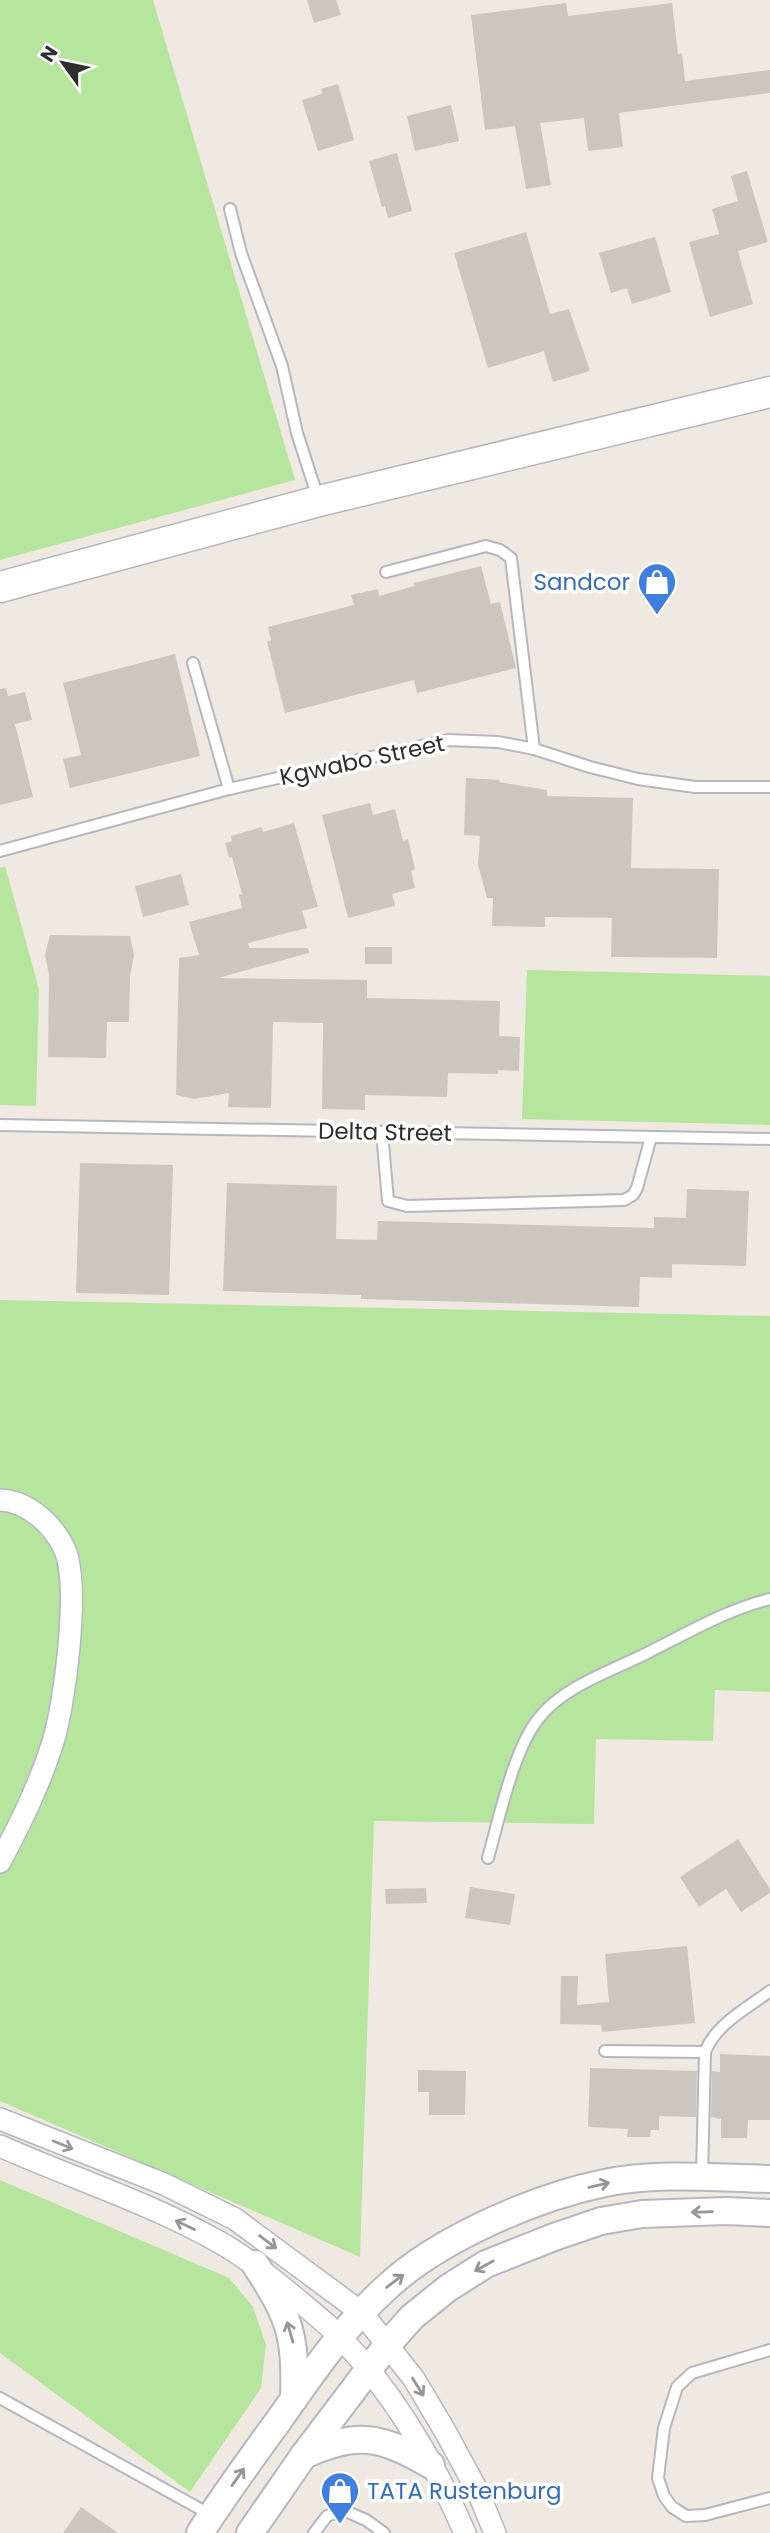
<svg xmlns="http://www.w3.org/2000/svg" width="770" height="2533" viewBox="0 0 770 2533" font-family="Poppins,sans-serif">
<rect width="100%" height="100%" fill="#efe9e1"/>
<!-- green -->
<g fill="#b6e59e">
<polygon points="0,0 153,0 295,480 0,560"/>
<polygon points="5,866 39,989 36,1106 0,1105 0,868"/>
<polygon points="527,970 770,976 770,1125 522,1119"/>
<polygon points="0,1300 770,1316 770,1692 715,1690 713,1741 596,1739 594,1824 374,1821 360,2257 0,2101"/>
<polygon points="0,2180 229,2278 253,2307 266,2345 261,2388 190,2492 0,2353"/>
</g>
<!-- building -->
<g fill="#cbc7bf">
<polygon points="307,0 336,0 341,15 314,23"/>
<polygon points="566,3 568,16 672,3 678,54 682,53 685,81 770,70 770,93 619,113 623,147 588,151 584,118 540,123 551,185 526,189 515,126 485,130 471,15"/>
<polygon points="338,84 354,140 318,151 302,100 322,94 321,89"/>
<polygon points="451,105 459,141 415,151 407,116"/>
<polygon points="397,153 412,211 388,218 385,206 382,207 369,161"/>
<polygon points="747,171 768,242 738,251 753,304 710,317 689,242 719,234 712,209 738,201 731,176"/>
<polygon points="526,232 550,314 569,309 590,371 553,382 544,351 488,368 454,253"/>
<polygon points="655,237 671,292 632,304 627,288 611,293 599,253"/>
<polygon points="481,566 491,604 500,602 516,668 417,693 414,680 285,713 267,642 271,640 268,627 354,605 351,595 378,589 379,596 414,586 414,583"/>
<polygon points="175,654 200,756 70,788 63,759 81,755 63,683"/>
<polygon points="6,688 8,696 25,692 32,720 15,724 33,797 0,805 0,689"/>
<polygon points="466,778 500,780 499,782 547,790 547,796 633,798 631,868 719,869 717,958 611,957 612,918 545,917 545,927 492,926 493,898 487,898 478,865 480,836 464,835"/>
<polygon points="370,803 373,815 395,809 403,841 408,839 415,869 411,871 415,888 392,894 395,906 348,918 322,815"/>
<polygon points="294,823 318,907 302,911 307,928 248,943 249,948 308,948 309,953 218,978 367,980 367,998 500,1001 499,1036 520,1037 519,1071 498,1070 498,1074 448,1073 447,1097 365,1095 365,1110 322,1109 323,1023 273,1022 271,1108 228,1107 229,1093 194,1099 176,1095 179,958 199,955 189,922 242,908 239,895 242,894 232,857 229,858 225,843 232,841 231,836 262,827 263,832"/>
<polygon points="181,874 189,905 143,917 135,886"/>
<polygon points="50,935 130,936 134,955 130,976 129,1022 107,1022 106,1058 48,1057 49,975 45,955"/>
<rect x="365" y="947" width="27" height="17"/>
<polygon points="80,1163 173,1165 169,1295 76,1293"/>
<polygon points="227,1183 337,1186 336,1239 377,1240 378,1221 654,1228 654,1217 686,1218 687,1189 749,1191 746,1266 672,1264 672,1278 640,1277 639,1307 361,1299 361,1295 223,1291"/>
<polygon points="738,1839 770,1889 770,1893 741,1912 726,1889 699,1907 680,1877"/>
<polygon points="470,1887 515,1894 510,1925 465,1918"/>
<polygon points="426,1888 427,1903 386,1904 385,1889"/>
<polygon points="687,1946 695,2023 602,2032 601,2025 560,2024 561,1976 578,1976 577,2005 609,2002 605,1954"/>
<polygon points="720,2054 770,2056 770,2120 748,2120 747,2138 721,2138 721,2119 711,2117 712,2071 720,2072"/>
<polygon points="590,2068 697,2071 696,2117 659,2116 659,2130 651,2130 650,2137 627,2137 628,2129 588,2127"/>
<polygon points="418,2070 466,2071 465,2115 429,2115 429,2092 418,2092"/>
<polygon points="81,2507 118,2533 63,2533"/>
</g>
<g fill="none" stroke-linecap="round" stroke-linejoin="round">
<!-- service casing -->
<g stroke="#b4b7c1" stroke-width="14">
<g id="service">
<polyline points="230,209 241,253 282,366 297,433 318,498"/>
<polyline points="386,572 486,546 500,550 511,558 534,749"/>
<polyline points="193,663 229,789"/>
<polyline points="0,851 229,789 448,740 498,742 534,749 590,767 638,779 695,787 770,787"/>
<polyline points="0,1125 770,1139"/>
<polyline points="382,1132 388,1201 407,1206 624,1200 633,1195 637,1188 651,1137"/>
<path d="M488,1858c11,-39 26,-110 51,-140 24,-31 70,-46 104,-63 41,-20 82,-45 127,-56"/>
<polyline points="605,2051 705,2052"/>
<path d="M702,2175l3,-123c11,-28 41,-43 65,-61"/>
<polyline points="770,2350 692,2373 677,2387 664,2428 658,2478 664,2496 672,2507 686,2516 705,2515 770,2498"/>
<polyline points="0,2398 211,2515"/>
<polyline points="314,2533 327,2516 343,2510 366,2520 384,2533"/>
</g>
</g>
<!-- minor casing -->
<g stroke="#b4b7c1" stroke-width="24">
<g id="minor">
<path d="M0,1500c28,1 54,25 65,50 15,37 0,156 -13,195 -13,41 -32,79 -52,117"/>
<polyline points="0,2119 164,2184 235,2219 362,2313 414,2379 445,2431 478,2492 495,2533"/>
<path d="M0,2146c72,32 150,57 219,96 27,15 49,34 73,53 16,14 34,27 48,42 53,55 95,127 125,196"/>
</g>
</g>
<!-- tertiary casing -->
<g stroke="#b4b7c1" stroke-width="30">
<g id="tertiary">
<path d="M255,2264c35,54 41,70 39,135"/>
<path d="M304,2455c54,-24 76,-19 127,10"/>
<path d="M200,2533c25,-39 52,-76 79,-113 33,-47 65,-94 107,-132 52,-49 150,-91 219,-105 53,-11 111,-5 165,-4"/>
<polyline points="250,2533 304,2455 388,2344 412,2317 448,2288 486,2264 554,2237 601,2221 642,2214 727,2211 770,2213"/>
</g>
</g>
<!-- secondary casing -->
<g stroke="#b4b7c1" stroke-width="33">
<polyline id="secondary" points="0,587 319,501 770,392"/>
</g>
<!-- service -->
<use href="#service" stroke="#fff" stroke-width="10"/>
<!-- minor -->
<use href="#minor" stroke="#fff" stroke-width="21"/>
<!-- tertiary -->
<use href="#tertiary" stroke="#fff" stroke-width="26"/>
<!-- secondary -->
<use href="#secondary" stroke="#fff" stroke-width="30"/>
</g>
<!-- one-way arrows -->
<defs><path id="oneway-shaft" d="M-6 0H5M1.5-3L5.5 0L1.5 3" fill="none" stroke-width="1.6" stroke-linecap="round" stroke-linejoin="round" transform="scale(1.75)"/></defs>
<g stroke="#969696">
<use href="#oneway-shaft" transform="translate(63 2145) rotate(22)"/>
<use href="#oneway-shaft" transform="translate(599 2185) rotate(-13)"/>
<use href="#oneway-shaft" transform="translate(702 2212) rotate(178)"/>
<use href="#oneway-shaft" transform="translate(185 2225) rotate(-154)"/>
<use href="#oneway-shaft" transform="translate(268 2242) rotate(37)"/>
<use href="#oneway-shaft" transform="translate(484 2266) rotate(151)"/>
<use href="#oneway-shaft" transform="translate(395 2281) rotate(-37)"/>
<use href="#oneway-shaft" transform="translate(290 2332) rotate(-106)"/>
<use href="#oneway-shaft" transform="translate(418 2387) rotate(58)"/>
<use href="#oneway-shaft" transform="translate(238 2477) rotate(-55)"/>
</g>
<!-- icons -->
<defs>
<g id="shop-pin" transform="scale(2.0125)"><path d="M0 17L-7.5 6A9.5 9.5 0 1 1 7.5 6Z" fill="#3f7fe0" stroke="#fff"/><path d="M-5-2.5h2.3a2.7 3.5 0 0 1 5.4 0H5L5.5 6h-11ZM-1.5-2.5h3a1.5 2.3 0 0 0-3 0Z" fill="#fff"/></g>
</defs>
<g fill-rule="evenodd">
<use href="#shop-pin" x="657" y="582"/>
<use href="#shop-pin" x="340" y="2491"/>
</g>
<g text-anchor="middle" stroke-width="7" stroke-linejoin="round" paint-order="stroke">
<!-- shop labels -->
<g font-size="23" fill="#366cbe" stroke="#fff" text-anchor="end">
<text x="630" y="590">Sandcor</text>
<text x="367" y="2499" text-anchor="start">TATA Rustenburg</text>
</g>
<!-- street labels -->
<g font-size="23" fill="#2e2e2e" stroke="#fff">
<text transform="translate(362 760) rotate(-12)" y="8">Kgwabo Street</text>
<text transform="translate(385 1132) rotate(1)" y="8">Delta Street</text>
</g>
</g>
<!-- north arrow -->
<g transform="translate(63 63) rotate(303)" stroke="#ffffff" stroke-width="5" paint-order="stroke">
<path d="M0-5L12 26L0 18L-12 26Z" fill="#2e2e2e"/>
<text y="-10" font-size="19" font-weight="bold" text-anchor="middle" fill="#2e2e2e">N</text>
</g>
</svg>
